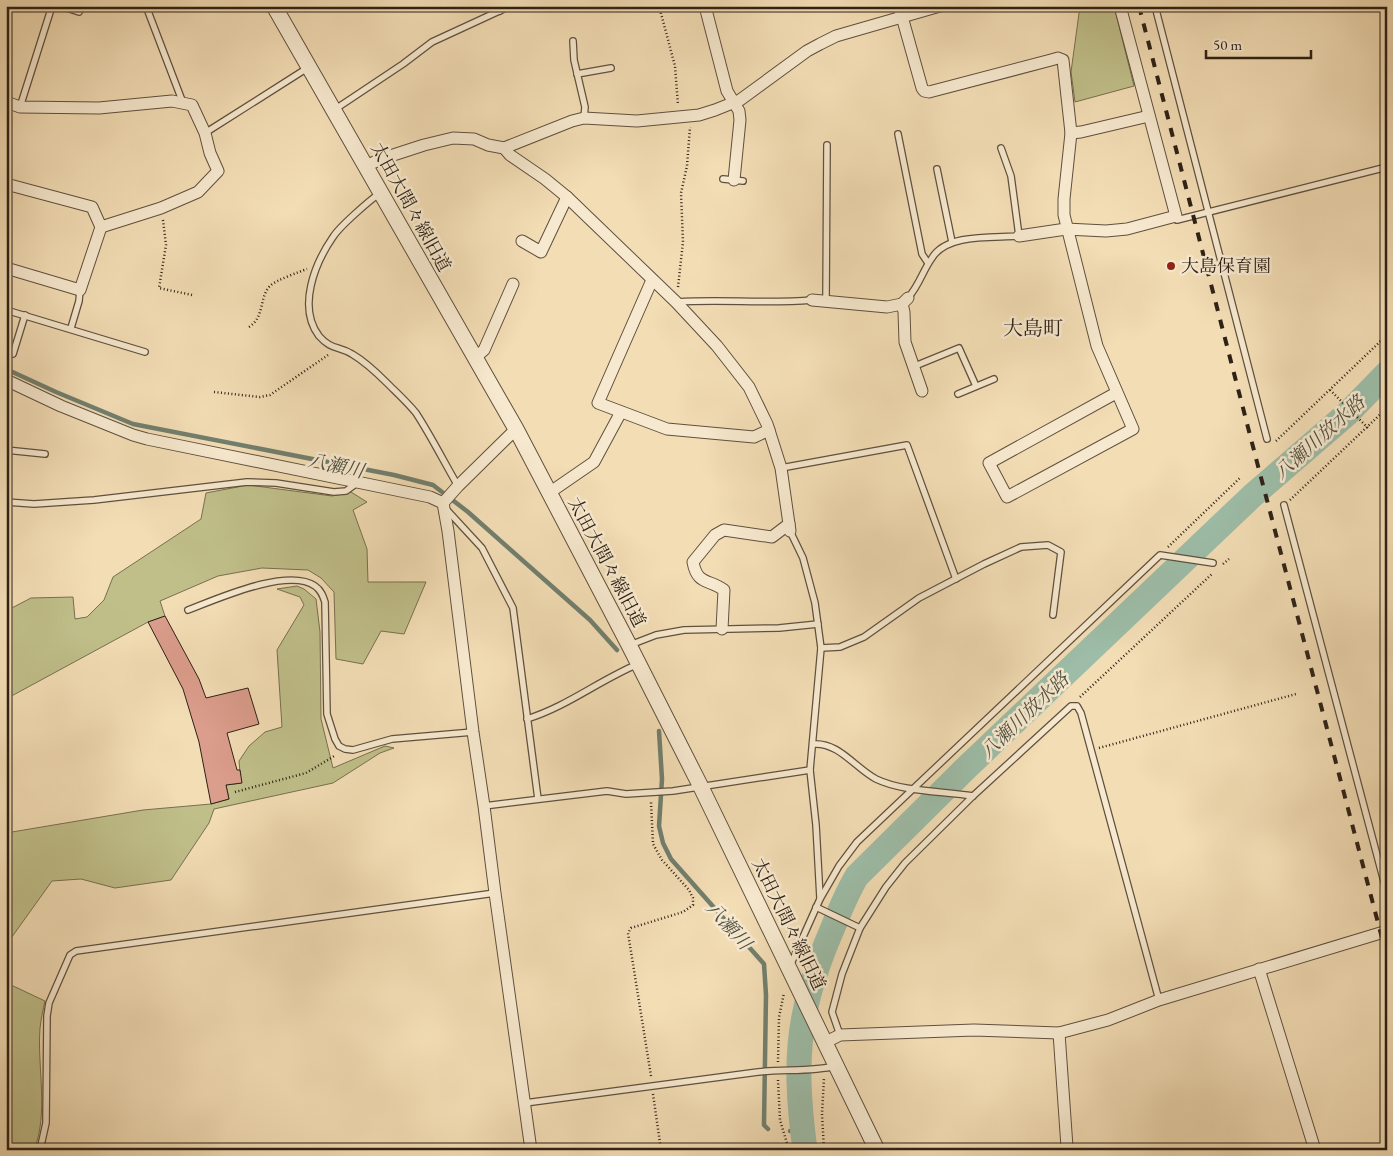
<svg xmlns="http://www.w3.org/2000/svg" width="1393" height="1156" viewBox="0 0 1393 1156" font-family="'EB Garamond','Noto Serif JP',serif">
<rect width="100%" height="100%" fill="#f3ddb5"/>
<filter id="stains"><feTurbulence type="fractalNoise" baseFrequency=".004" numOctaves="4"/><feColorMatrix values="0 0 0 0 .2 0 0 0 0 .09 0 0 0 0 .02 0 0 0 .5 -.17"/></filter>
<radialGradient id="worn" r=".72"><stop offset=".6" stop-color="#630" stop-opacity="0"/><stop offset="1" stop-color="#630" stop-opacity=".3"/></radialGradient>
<!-- green -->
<g fill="#c0bf8a" stroke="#777050">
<polygon points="1080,6 1114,6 1134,86 1075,102 1071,72"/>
<polygon points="248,485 332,496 351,492 367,502 353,510 367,549 368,582 426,582 404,634 381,631 363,664 336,659 334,592 321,578 308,570 262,568 218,576 160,601 165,616 148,622 6,699 6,611 31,598 73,597 75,619 87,617 104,600 113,577 201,519 206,493"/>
<path d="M297,586l7,3 12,10 4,33 1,87 12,49 52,-22 9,2 -14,5 -47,30 -119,26 -5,14 -38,57 -56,8 -34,-9 -29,2 -43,60v43l36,17c-2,9 -4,18 -5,27 -3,40 9,84 -6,122h-28v-317l137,-23 68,-6 18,-5 -3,-14 15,-2 -2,-22 10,-15 16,-14 17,-5 -5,-77 27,-45 -4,-8 -23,-8z"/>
</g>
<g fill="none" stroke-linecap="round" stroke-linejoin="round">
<!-- stream -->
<g stroke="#717f6e" stroke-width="4.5">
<polyline points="1382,6 1387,23"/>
<polyline points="6,369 56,392 133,424 394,475 433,485 468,512 590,620 617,650"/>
<polyline points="659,731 662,779 659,826 663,843 671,859 764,964 766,995 764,1125 768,1129"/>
<polyline points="790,1131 803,1131"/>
</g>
<!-- river -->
<path stroke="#9dbda8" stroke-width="25" d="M805,1150c-6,-45 -10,-93 0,-138 5,-28 15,-54 26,-80 8,-19 15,-38 26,-56l107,-106 288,-274 96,-83 39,-40"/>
</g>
<!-- building -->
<polygon fill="#db9d8c" stroke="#2e2116" points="165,616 199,679 206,698 248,688 259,724 227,733 237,770 240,770 242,783 226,785 229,799 211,804 199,742 183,689 148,622"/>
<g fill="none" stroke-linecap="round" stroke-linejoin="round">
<!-- service casing -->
<g stroke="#5f503e" stroke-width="8">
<g id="service">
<polyline points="60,6 79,12 82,6"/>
<polyline points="146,6 183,103"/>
<polyline points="494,6 500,11"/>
<polyline points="563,6 565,6"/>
<polyline points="1155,6 1267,439"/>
<polyline points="573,41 574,60 585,107 584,118"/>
<polyline points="577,74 611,68"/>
<polyline points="20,107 52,6"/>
<polyline points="334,110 403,64 432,42 510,6"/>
<polyline points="205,133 309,67"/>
<polyline points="898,134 922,254 928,263"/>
<polyline points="937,169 952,242"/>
<polyline points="723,179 743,181"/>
<path d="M380,193c-11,8 -40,33 -47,44 -18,26 -36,70 -14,99 12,14 20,10 33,18 12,7 25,19 35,29 9,9 21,20 29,30 15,23 28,49 42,73"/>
<polyline points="1177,220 1387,167"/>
<path d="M908,298c12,-14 14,-26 24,-40 15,-25 61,-20 87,-22l-8,-60 -10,-28"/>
<polyline points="826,301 827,145"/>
<path d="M677,302c45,-3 90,2 135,-2"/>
<polyline points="6,310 145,352"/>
<polyline points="71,328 79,301 80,290"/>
<polyline points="13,354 25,315"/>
<polyline points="915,366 959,348 976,386"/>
<polyline points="958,394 994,379"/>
<polyline points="6,450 45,454"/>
<polyline points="781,468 907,445 956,579"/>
<polyline points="6,502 34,504 94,500 247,482 276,483 334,492 346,491 357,483"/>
<polyline points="1284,505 1387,893"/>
<polyline points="446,509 482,548 513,608 538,799"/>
<polyline points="790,531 803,558 815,603 821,648 810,770 816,825 820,898"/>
<path d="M188,610c29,-11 100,-43 127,-24 6,4 8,10 10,16l2,112 8,25 4,7 6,3 8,1 39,-11 81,-7"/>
<polyline points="630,645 656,635 684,630 779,628 818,624"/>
<polyline points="821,648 840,647 864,637 919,598 984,564 1021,547 1048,545 1061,552 1053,615"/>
<path d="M527,719c41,-13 71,-38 111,-55"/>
<path d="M813,744c26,-2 42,24 63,35 27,13 67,12 97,17"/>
<polyline points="484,806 607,791 626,794 673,791 810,770"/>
<polyline points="816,907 860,928"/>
<polyline points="790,966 820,899 839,866 857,842 1160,555 1213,563"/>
<polyline points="840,1035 832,1012 842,974 860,928 886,887 905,863 973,796 1071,706 1077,706 1081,713 1159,1000"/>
<path d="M525,1103l233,-31c26,-3 53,0 78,-6"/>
<polyline points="1066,1148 1109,1150"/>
<polyline points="40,1150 46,1123 47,1016 49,1003 70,955 76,951 495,893"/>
</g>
</g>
<!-- minor casing -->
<g stroke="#5f503e" stroke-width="13">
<g id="minor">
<polyline points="705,6 727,91 739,111 740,120 734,180"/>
<polyline points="899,6 922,88 924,91 929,92 1051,60 1058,58 1063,60 1071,133 1064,199 1064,215 1097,346 1133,429 1007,497 989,463 1116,393"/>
<polyline points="6,102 20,107 99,108 172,101 192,105 205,133 210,153 218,171 198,192 161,208 101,227"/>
<polyline points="1071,133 1081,132 1149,116"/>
<polyline points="504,148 510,155 545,179 567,197 676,302 717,346 749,387 767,424 781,468 790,531"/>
<polyline points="366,166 381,159 424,145 453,138 474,139 488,145 504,148 572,121 584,118 637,121 699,115 715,110 740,100 807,51 820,44 836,36 940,6"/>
<polyline points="6,184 92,207 101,227 80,290 6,268"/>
<polyline points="1019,236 1066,229 1106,231 1127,229 1176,216 1120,6"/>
<polyline points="522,241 541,252 567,197"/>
<polyline points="652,280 598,403 667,429 754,437 769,430"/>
<polyline points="812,300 887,307 902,304 908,298"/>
<polyline points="902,304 904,312 905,342 922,391"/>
<polyline points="475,358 484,350 513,284"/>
<polyline points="6,380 61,406 133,435 147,439 430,497 443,503 448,531 473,732 484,806 495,893 531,1150"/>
<polyline points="549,493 594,462 621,412"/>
<polyline points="443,503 458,486 516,429"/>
<path d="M722,629l2,-39c-15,-11 -27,-5 -31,-28l22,-27 9,-5 48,7 17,-13"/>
<polyline points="1259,969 1315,1150"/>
<polyline points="1059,1033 1067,1147"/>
<polyline points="826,1042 840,1035 974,1030 1059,1033 1108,1020 1159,1000 1387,931"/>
</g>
</g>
<!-- tertiary casing -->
<g stroke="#5f503e" stroke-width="17">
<polyline id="tertiary" points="274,6 516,429 629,645 701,787 877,1150"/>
</g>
<!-- path -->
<g stroke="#2e2116" stroke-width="2.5" stroke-dasharray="1 2.5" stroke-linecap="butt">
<polyline points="659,6 675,66 678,105"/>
<polyline points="163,220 166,245 159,288 192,295"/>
<polyline points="678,287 683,242 681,193 687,166 690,127"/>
<path d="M249,327c16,-10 10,-30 21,-41 6,-6 29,-14 37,-17"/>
<polyline points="1330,390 1368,428"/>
<polyline points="214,392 260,397 270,395 328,355"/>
<polyline points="1276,441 1387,335"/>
<polyline points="1290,500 1387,408"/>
<polyline points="1168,547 1241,477"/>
<polyline points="1223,564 1229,559"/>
<polyline points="1080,697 1213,573"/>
<polyline points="1099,748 1296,694"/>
<polyline points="235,792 306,773 336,755"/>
<polyline points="778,1062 779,1017 784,993"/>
<polyline points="651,1076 628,933 631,928 683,912 693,905 693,898 689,890 662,860 653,844 651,802"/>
<polyline points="778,1080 780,1120 789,1150"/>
<polyline points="653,1094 661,1150"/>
<polyline points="824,1150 822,1114 824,1078"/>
</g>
<!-- service -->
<use href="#service" stroke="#f7e9cf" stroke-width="5.5"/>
<!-- minor -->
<use href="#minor" stroke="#f7e9cf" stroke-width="11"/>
<!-- tertiary -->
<use href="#tertiary" stroke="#f7e9cf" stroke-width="15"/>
<!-- rail -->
<polyline stroke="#2e2116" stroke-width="4" stroke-dasharray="9 9" stroke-linecap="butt" points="1139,6 1258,466 1387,957"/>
</g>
<!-- markers -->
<circle fill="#8f2418" stroke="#f7e9cf" stroke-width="2" cx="1171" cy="266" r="5"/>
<g text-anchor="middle" stroke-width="5" stroke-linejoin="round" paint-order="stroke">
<!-- street labels -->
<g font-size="18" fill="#2e2116" stroke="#f7e9cf">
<text transform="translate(411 207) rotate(61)" y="6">太田大間々線旧道</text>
<text transform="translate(607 562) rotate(62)" y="6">太田大間々線旧道</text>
<text transform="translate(789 924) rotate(64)" y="6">太田大間々線旧道</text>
</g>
<!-- poi labels -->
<g font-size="18" fill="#2e2116" stroke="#f7e9cf" text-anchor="start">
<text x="1181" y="272">大島保育園</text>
</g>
<!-- water labels -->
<g font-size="19" font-style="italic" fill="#4f5042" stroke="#f7e9cf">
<text transform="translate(1319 437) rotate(-42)" y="7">八瀬川放水路</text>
<text transform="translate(336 465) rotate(12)" y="7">八瀬川</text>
<text transform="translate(1024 715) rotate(-44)" y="7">八瀬川放水路</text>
<text transform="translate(729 925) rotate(48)" y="7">八瀬川</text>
</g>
<!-- quarter labels -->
<g font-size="20" fill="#2e2116" stroke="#f7e9cf">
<text x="1033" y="335">大島町</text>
</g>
</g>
<!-- margin -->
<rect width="1393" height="1156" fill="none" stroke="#f3ddb5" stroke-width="25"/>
<rect x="8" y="8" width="1378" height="1141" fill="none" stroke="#2e2116" stroke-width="2.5"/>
<rect x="12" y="12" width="1368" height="1131" fill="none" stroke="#2e2116"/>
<!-- scale -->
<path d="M1206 50v8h105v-8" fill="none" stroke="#2e2116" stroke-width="2.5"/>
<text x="1213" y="50" font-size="15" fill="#2e2116" stroke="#f7e9cf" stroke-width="4" paint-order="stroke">50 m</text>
<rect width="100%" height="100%" filter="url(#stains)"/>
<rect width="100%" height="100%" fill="url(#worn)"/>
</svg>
